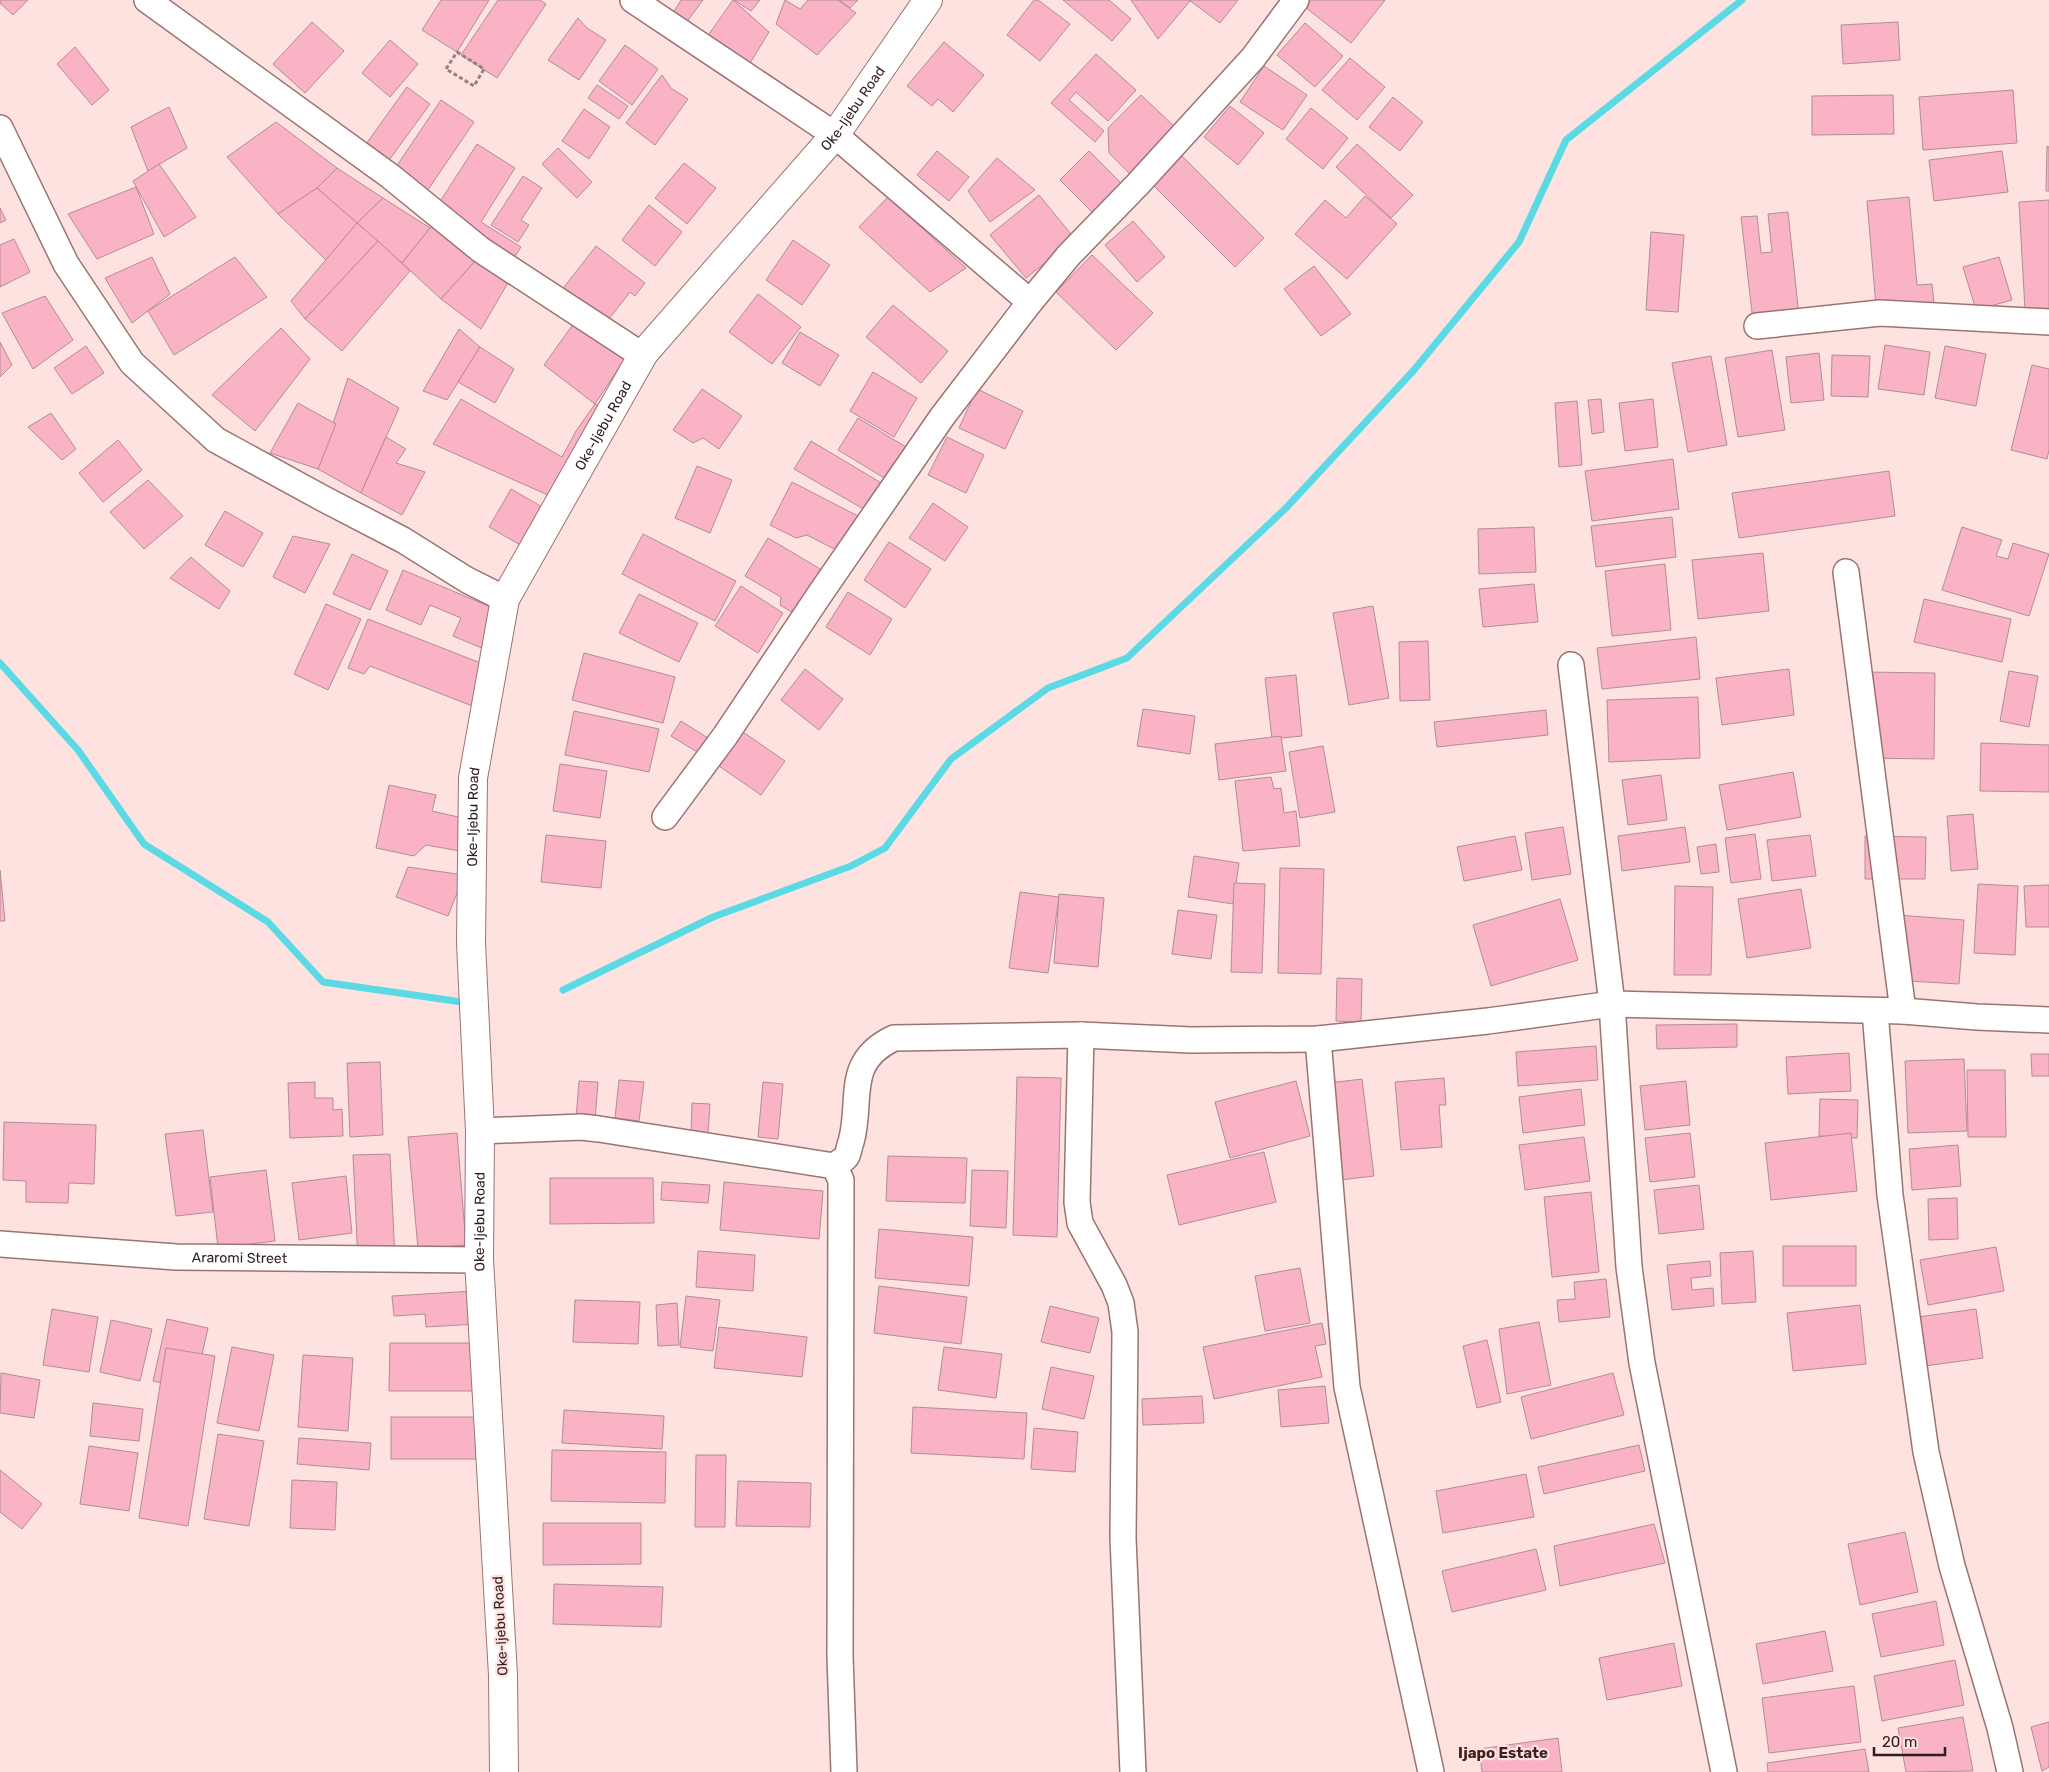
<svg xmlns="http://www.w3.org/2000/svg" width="2049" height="1772" viewBox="0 0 2049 1772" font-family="Rubik,sans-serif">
<rect width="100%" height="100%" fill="#fde2e0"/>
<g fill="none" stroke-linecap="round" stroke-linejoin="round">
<!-- stream -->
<g stroke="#5bdae5" stroke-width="7">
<polyline points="0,663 78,750 144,844 268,922 323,982 469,1003"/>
<polyline points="563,990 713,917 851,866 885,848 951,759 1048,688 1127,658 1286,508 1414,370 1519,242 1566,140 1742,0"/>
</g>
</g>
<!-- building -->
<g fill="#f9b3c4" stroke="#b48c95">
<polygon points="0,0 28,0 13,15 0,3"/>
<polygon points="441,0 489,0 457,52 422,30"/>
<polygon points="498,0 540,0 546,4 497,78 461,55"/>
<polygon points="681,0 703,0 686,23 671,16"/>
<polygon points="733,0 769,32 744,73 702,44"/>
<polygon points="734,0 760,0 751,11"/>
<polygon points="785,0 800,9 808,0 838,0 856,13 817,55 776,24"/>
<polygon points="839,0 858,0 850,8"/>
<polygon points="1034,0 1038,0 1070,24 1040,61 1007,35"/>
<polygon points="1063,0 1109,0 1131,19 1112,41"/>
<polygon points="1131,0 1189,0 1190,1 1158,39"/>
<polygon points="1189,0 1238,0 1220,23"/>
<polygon points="1296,0 1385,0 1351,43"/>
<polygon points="578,18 587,28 606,40 579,80 548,60"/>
<polygon points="312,22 344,51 305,93 273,64"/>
<polygon points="1898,22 1900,60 1843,64 1841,25"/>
<polygon points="1305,23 1343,56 1315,87 1277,55"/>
<polygon points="390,40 418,64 390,97 362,73"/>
<polygon points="944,42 984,75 953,112 938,99 932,106 907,86"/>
<polygon points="625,45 658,69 632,105 599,81"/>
<polygon points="75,47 109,90 92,105 57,64"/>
<polygon points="1096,54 1136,90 1108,121 1076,92 1069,100 1104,131 1095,142 1051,103"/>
<polygon points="1350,58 1385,87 1357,120 1322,90"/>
<polygon points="1264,66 1307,95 1283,130 1240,102"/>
<polygon points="662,75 671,88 688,99 655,145 626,123"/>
<polygon points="597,85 628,106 619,119 588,98"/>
<polygon points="407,87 430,104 384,167 361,151"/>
<polygon points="2013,90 2017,143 1923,150 1919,97"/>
<polygon points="1141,95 1177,129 1131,175 1109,153 1108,128"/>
<polygon points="1893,95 1894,134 1812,135 1812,96"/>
<polygon points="1393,97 1423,122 1400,151 1369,127"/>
<polygon points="441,100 474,122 421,200 388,179"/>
<polygon points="1230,106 1264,133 1238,165 1204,137"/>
<polygon points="169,107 187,148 148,171 131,127"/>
<polygon points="1311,108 1348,138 1323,169 1286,139"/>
<polygon points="584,109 610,127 589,159 562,141"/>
<polygon points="276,122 337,168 317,188 278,214 227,157"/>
<polygon points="477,144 515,168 481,222 521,247 510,264 432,214"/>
<polygon points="1357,144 1413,195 1391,218 1336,167"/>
<polygon points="2047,146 2049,147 2049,191 2046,191"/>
<polygon points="558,148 592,182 577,198 542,164"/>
<polygon points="937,151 969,177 949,201 917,175"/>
<polygon points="1089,151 1123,185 1094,214 1060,180"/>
<polygon points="1177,151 1264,238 1235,267 1148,180"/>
<polygon points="2002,151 2008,192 1934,201 1929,160"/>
<polygon points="997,158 1035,190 990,222 968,191"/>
<polygon points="684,163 716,188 687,224 655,198"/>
<polygon points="159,164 196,217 164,237 133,181"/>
<polygon points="337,168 383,198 357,223 317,188"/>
<polygon points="523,176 542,188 521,220 529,225 518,242 491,225"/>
<polygon points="136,187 154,234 97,259 68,214"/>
<polygon points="317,188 357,223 326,260 278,214"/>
<polygon points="1039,195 1075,239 1026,278 990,235"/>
<polygon points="1365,196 1397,224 1347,279 1295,234 1325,200 1346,218"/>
<polygon points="888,197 966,268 930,292 859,227"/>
<polygon points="1909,197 1917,285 1932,284 1935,313 1877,318 1867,201"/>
<polygon points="383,198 430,228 402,263 357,223"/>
<polygon points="2049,200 2049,309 2025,310 2019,202"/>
<polygon points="649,205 682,232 655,266 622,240"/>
<polygon points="0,208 6,220 0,223"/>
<polygon points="1788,212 1799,316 1753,321 1741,217 1757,216 1761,253 1772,252 1768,214"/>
<polygon points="433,220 477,259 441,299 402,263 430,228"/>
<polygon points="1133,221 1165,257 1137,282 1105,245"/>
<polygon points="357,223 378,241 305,319 291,301"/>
<polygon points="1651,232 1684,235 1678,312 1646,310"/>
<polygon points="14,239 30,272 0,287 0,245"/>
<polygon points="793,240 830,265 802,305 766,280"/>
<polygon points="378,241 410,271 342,351 305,319"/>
<polygon points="596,246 645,283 635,296 630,292 605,324 561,291"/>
<polygon points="1092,255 1153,313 1116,350 1056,292"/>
<polygon points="152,257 170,294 132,323 105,278"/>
<polygon points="235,257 267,297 174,355 148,311"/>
<polygon points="1999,257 2012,300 1976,310 1963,267"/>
<polygon points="477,259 509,281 481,329 441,299"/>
<polygon points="1314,266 1351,314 1321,336 1284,289"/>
<polygon points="758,294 801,327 772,364 729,332"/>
<polygon points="45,296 73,340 33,369 2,313"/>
<polygon points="893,305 948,351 921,383 866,337"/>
<polygon points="574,323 626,357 595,404 544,365"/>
<polygon points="281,328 310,359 255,431 212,395"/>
<polygon points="459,329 480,347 447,400 423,391"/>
<polygon points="800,332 839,355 820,386 782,363"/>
<polygon points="0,342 12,365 0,377"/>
<polygon points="1885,345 1930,352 1924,395 1878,389"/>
<polygon points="86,346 104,373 72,394 54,368"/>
<polygon points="1945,346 1986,354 1976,406 1935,398"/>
<polygon points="480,347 514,369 495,403 458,382"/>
<polygon points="1772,350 1785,430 1738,437 1725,358"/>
<polygon points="1819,353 1824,400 1791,403 1786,357"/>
<polygon points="1832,355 1870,356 1868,397 1831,396"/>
<polygon points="1711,356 1727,445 1688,452 1672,363"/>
<polygon points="2032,365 2049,369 2049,450 2047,459 2011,450"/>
<polygon points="873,372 917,398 894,437 850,411"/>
<polygon points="348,378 399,408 361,493 318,469"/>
<polygon points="702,389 742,416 719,449 703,438 693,443 673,430"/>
<polygon points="977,389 1023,411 1005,449 959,428"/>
<polygon points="461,399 562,457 576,431 595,404 605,409 559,500 433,444"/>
<polygon points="1601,399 1604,432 1592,434 1588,400"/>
<polygon points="1653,399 1658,447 1625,451 1619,403"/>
<polygon points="1577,401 1582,465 1559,467 1555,403"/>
<polygon points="298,403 336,424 318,469 270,453"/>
<polygon points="51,413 76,449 62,460 28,427"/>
<polygon points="858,418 906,447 886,479 838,450"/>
<polygon points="386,437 406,449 396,463 425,472 402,515 361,493"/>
<polygon points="947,437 984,455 966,493 928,475"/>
<polygon points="118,440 142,470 103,502 79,473"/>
<polygon points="811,441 883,484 867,511 794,469"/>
<polygon points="1673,459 1679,509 1592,521 1585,471"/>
<polygon points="697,466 732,480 710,533 675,518"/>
<polygon points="1889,471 1895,516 1739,538 1732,493"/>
<polygon points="148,480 183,516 144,549 110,512"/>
<polygon points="792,482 858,516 840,552 807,535 796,538 770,525"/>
<polygon points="511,489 558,516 536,554 489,527"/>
<polygon points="933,503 968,527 945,561 909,538"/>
<polygon points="225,511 263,533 243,567 205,545"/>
<polygon points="1672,517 1676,557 1596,567 1591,526"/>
<polygon points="1534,527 1536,572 1479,574 1478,529"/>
<polygon points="1962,527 2002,540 1996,556 2008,559 2013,543 2049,554 2029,616 1942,590"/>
<polygon points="643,534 736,581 715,621 622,574"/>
<polygon points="293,536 330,544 305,593 273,577"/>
<polygon points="768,538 827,573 800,617 780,605 781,597 745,576"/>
<polygon points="889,542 931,569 905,608 864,580"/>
<polygon points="1763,553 1769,611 1698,619 1692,560"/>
<polygon points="352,554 388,571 370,610 333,594"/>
<polygon points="191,557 230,591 219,609 170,578"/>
<polygon points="1665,564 1671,630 1612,636 1605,571"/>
<polygon points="403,570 512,616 496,654 453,636 461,618 430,605 421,625 386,610"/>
<polygon points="1534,584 1538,622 1483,627 1479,589"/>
<polygon points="741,586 783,613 758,653 715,626"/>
<polygon points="848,592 892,619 870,655 826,627"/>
<polygon points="639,594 698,623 679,662 619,633"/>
<polygon points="1924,599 2011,619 2002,662 1914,642"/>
<polygon points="326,604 361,619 328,690 294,674"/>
<polygon points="1373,606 1389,698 1349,705 1333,613"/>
<polygon points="368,619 496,669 480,709 370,666 364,674 348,668"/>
<polygon points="1696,637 1700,679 1602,689 1597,648"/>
<polygon points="1428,641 1430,700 1400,701 1399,642"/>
<polygon points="584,653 675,677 663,723 572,700"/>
<polygon points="805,669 843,699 819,730 781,700"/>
<polygon points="1789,669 1794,715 1722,725 1716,678"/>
<polygon points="2009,671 2038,676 2029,727 2000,721"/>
<polygon points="1864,672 1935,673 1934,759 1863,758"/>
<polygon points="1296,675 1302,736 1272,739 1265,678"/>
<polygon points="1698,697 1700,758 1609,762 1607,700"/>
<polygon points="1143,709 1195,716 1190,754 1137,746"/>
<polygon points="1546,710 1548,735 1437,747 1434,722"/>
<polygon points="574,711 659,729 649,772 565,755"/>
<polygon points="681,721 711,740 702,755 671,736"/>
<polygon points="727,721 785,761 761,795 703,755"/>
<polygon points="1281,736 1286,771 1219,780 1215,744"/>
<polygon points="1981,743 2049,745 2049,792 1980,791"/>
<polygon points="1323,746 1335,812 1300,818 1289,752"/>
<polygon points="560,764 607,771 600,818 553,811"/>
<polygon points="1793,772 1801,817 1727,830 1719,785"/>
<polygon points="1661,775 1667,820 1628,825 1622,780"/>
<polygon points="1271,777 1274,789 1281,788 1284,813 1296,811 1300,846 1243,851 1235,781"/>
<polygon points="389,785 436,795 432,811 467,819 460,851 426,845 414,856 376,848"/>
<polygon points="1973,814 1978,869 1951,871 1947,816"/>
<polygon points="1563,827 1571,874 1532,880 1525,833"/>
<polygon points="1685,827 1690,862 1622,871 1618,836"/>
<polygon points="1755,834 1761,879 1731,883 1725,838"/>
<polygon points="546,835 606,841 601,888 541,882"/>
<polygon points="1810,835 1816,876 1772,881 1767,840"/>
<polygon points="1515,836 1522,870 1464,881 1457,847"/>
<polygon points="1865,836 1926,837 1925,879 1865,879"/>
<polygon points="1716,844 1719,872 1701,874 1697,847"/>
<polygon points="1194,856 1239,863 1233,904 1188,897"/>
<polygon points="408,867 464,875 448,916 396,897"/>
<polygon points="1280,868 1324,869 1321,974 1278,973"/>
<polygon points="0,870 5,921 0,921"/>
<polygon points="1234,883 1265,884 1262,973 1231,972"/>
<polygon points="1978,884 2018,886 2015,955 1974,953"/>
<polygon points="2049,885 2049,927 2026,927 2024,886"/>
<polygon points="1675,886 1713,887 1711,975 1674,975"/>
<polygon points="1801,889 1811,948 1747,958 1738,899"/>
<polygon points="1020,892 1059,897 1048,973 1009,968"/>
<polygon points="1059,894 1104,898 1098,967 1054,963"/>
<polygon points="1560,899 1578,960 1491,986 1473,925"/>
<polygon points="1178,910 1217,915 1211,959 1172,954"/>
<polygon points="1897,915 1964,920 1959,984 1892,980"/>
<polygon points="1337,978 1362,979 1361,1022 1336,1021"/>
<polygon points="1737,1024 1737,1047 1657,1049 1656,1025"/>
<polygon points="1596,1046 1598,1080 1518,1086 1516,1052"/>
<polygon points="1849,1053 1851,1091 1788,1094 1786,1057"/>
<polygon points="2031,1054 2049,1054 2049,1076 2032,1076"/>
<polygon points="1964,1059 1967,1131 1908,1133 1905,1061"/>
<polygon points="380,1062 383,1135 350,1137 347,1063"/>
<polygon points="1967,1070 2005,1070 2006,1137 1968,1137"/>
<polygon points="1017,1077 1061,1078 1057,1237 1013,1235"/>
<polygon points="1444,1078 1446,1105 1439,1105 1442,1147 1401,1150 1395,1082"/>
<polygon points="1362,1079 1374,1176 1332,1181 1320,1084"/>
<polygon points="619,1080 644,1082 639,1121 615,1118"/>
<polygon points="579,1081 598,1082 595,1120 576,1119"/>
<polygon points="1296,1081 1310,1136 1230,1158 1215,1102"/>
<polygon points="1686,1081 1690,1125 1645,1130 1640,1086"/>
<polygon points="315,1082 315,1098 333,1098 333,1110 342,1109 343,1136 290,1138 288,1083"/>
<polygon points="763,1082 783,1084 778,1139 758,1137"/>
<polygon points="1581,1089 1585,1125 1523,1133 1519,1097"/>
<polygon points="1820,1099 1858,1100 1857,1138 1819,1136"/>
<polygon points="692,1103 710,1104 708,1134 691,1133"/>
<polygon points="4,1122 96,1125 94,1184 69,1183 68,1203 26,1202 26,1181 3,1180"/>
<polygon points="203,1130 213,1212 176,1216 165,1134"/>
<polygon points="457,1133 466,1245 418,1249 408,1137"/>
<polygon points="1690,1133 1695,1177 1650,1182 1645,1138"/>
<polygon points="1851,1133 1857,1191 1771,1200 1765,1143"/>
<polygon points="1584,1137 1590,1181 1525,1190 1519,1145"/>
<polygon points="1958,1145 1961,1186 1912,1190 1909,1149"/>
<polygon points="1264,1152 1276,1202 1179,1225 1167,1175"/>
<polygon points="390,1154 395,1260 358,1261 353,1155"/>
<polygon points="888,1156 967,1158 965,1203 886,1201"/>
<polygon points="266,1170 275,1241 218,1248 210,1177"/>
<polygon points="972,1170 1008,1171 1006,1228 970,1226"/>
<polygon points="346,1176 352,1233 299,1240 292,1183"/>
<polygon points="550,1178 653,1178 654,1223 550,1224"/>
<polygon points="662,1182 710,1185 708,1203 661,1200"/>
<polygon points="724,1182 823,1191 819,1239 720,1230"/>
<polygon points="1699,1185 1704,1229 1659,1234 1654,1190"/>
<polygon points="1591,1192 1599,1272 1552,1277 1544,1197"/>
<polygon points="1957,1198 1958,1239 1929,1240 1928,1199"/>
<polygon points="879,1229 973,1237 969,1286 875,1278"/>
<rect x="1783" y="1246" width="73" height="40"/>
<polygon points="1996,1247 2004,1291 1928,1305 1920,1260"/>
<polygon points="698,1251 755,1255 753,1291 696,1287"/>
<polygon points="1753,1251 1756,1302 1722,1304 1720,1253"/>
<polygon points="1710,1261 1711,1276 1691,1278 1692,1290 1713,1288 1714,1306 1672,1310 1667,1265"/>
<polygon points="1300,1268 1310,1323 1265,1331 1255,1276"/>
<polygon points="1606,1279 1610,1317 1559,1322 1557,1300 1575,1299 1574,1282"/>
<polygon points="879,1286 967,1297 961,1344 874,1333"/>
<polygon points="474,1291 477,1324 426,1327 425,1314 394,1316 392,1296"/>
<polygon points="686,1296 720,1300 713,1351 680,1347"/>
<polygon points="575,1300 640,1302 638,1344 573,1342"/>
<polygon points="677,1303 679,1345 658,1346 656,1305"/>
<polygon points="1860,1305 1866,1364 1793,1371 1787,1313"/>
<polygon points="1050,1306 1099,1318 1090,1353 1041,1342"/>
<polygon points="52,1309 98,1317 89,1372 43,1365"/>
<polygon points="1976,1309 1983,1358 1925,1366 1918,1317"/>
<polygon points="167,1319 208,1328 194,1390 153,1381"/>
<polygon points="111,1320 152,1329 140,1381 100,1372"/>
<polygon points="1539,1322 1551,1385 1507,1394 1499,1329"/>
<polygon points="1322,1323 1326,1344 1315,1346 1322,1377 1214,1399 1203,1347"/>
<polygon points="719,1327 807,1337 802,1377 714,1368"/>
<polygon points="1487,1340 1501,1402 1477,1408 1463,1346"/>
<polygon points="390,1343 477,1343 476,1391 389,1391"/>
<polygon points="232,1347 274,1355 259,1431 217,1423"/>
<polygon points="944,1347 1002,1354 996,1398 938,1390"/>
<polygon points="166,1348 215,1356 188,1526 139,1518"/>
<polygon points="303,1355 353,1358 348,1431 298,1427"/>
<polygon points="1051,1367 1094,1376 1084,1419 1042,1409"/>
<polygon points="1,1373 40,1380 34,1418 0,1413"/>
<polygon points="1613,1373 1624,1415 1531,1439 1521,1397"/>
<polygon points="1325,1386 1329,1423 1281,1427 1278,1390"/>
<polygon points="1202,1396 1204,1423 1143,1425 1142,1399"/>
<polygon points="93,1403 143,1409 139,1441 90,1436"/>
<polygon points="913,1407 1027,1413 1024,1459 911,1453"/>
<polygon points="564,1410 664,1416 662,1449 562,1443"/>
<rect x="391" y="1417" width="89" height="42"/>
<polygon points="1034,1428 1078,1432 1075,1472 1031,1469"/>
<polygon points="218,1434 264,1441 249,1526 204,1519"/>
<polygon points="299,1438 371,1443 369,1470 297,1464"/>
<polygon points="1639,1445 1645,1471 1544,1494 1538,1467"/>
<polygon points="89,1446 138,1453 129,1511 80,1504"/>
<polygon points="552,1450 666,1452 665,1503 551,1501"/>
<polygon points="696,1455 726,1455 725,1527 695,1527"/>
<polygon points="0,1470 42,1504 22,1529 0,1512"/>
<polygon points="1526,1474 1534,1517 1443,1533 1436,1491"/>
<polygon points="292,1480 337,1482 335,1530 290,1528"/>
<polygon points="738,1481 811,1483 810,1527 736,1526"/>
<polygon points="543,1523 641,1523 641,1564 543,1565"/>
<polygon points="1654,1524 1665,1563 1560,1586 1554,1546"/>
<polygon points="1905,1532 1918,1592 1860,1605 1848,1544"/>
<polygon points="1536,1549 1546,1590 1452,1612 1442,1571"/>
<polygon points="554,1584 663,1587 661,1627 553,1624"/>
<polygon points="1936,1601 1944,1645 1881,1657 1872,1614"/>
<polygon points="1825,1631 1833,1671 1763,1684 1756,1644"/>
<polygon points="1674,1643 1682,1686 1607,1700 1599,1658"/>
<polygon points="1955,1660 1964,1705 1882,1721 1874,1676"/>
<polygon points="1854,1686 1861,1742 1769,1753 1762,1698"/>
<polygon points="1963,1717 1973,1771 1906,1772 1898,1728"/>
<polygon points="2049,1722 2049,1767 2042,1771 2031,1727"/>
<polygon points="1558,1738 1562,1772 1482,1772 1479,1749"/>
<polygon points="1865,1749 1869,1772 1768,1772 1767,1763"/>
</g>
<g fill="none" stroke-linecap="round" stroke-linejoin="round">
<!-- minor casing -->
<g stroke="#9b7471" stroke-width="28">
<g id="minor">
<polyline points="147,0 390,176 481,250 634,350 644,353"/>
<polyline points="633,0 835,135 1030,302"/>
<polyline points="0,128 66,264 132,363 216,440 324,499 403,540 467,580 505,599"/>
<polyline points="1757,326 1880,313 2049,322"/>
<polyline points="1846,572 1903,1011"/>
<polyline points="1571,665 1612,1004 1629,1267 1642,1363 1724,1772"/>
<polyline points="665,817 725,736 822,591 942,417 1030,302 1069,255 1138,184 1253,58 1296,0"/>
<polyline points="1875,1011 1890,1195 1926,1452 1952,1566 2000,1728 2010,1772"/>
<polyline points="1081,1035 1077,1202 1080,1223 1114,1285 1121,1303 1125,1332 1123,1538 1133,1772"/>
<polyline points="1318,1039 1347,1387 1431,1772"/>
<polyline points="480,1131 581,1127 599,1129 834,1166 841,1180 840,1656 844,1772"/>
<path d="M834,1166c3,-3 10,-6 12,-9 3,-4 3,-11 5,-15 12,-42 -8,-80 43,-104l187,-3 110,5 127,-1 170,-18 124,-17 291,7 74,6 72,3"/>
<path id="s1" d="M0,1244l176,13 303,3"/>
</g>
</g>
<!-- major casing -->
<g stroke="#9b7471" stroke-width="30">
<g id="major">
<path id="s2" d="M504,1772l-1,-97 -24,-415 1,-129 -9,-188 2,-165 32,-179 139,-246 191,-218 93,-135"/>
</g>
</g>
<!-- path -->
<polygon stroke="#978180" stroke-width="3" stroke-dasharray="4 2.5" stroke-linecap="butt" points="457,52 484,69 474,86 446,69"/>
<!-- minor -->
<use href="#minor" stroke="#fff" stroke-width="25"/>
<!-- major -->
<use href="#major" stroke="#fff" stroke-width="28"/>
</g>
<g text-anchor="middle" stroke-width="4.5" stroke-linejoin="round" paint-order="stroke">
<!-- street labels -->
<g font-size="14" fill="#2e1e1d" stroke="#fde2e0">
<text dy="5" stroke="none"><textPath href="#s2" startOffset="1781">Oke-Ijebu Road</textPath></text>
<text dy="5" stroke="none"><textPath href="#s2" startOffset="1376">Oke-Ijebu Road</textPath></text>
<text dy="5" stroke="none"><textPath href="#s2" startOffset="956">Oke-Ijebu Road</textPath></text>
<text dy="5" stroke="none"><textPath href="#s2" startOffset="551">Oke-Ijebu Road</textPath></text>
<text dy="5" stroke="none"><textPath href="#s1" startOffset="240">Araromi Street</textPath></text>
<text transform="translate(500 1626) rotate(-93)" y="5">Oke-Ijebu Road</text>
</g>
<!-- neighbourhood labels -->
<g font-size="15" font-weight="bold" fill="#40201e" stroke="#fde2e0">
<text x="1503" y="1758">Ijapo Estate</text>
</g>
</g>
<!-- scale -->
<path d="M1874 1747v8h71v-8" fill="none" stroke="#2e1e1d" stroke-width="2.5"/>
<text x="1882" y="1747" font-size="15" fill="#2e1e1d" stroke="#fde2e0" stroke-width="4" paint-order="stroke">20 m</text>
</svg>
